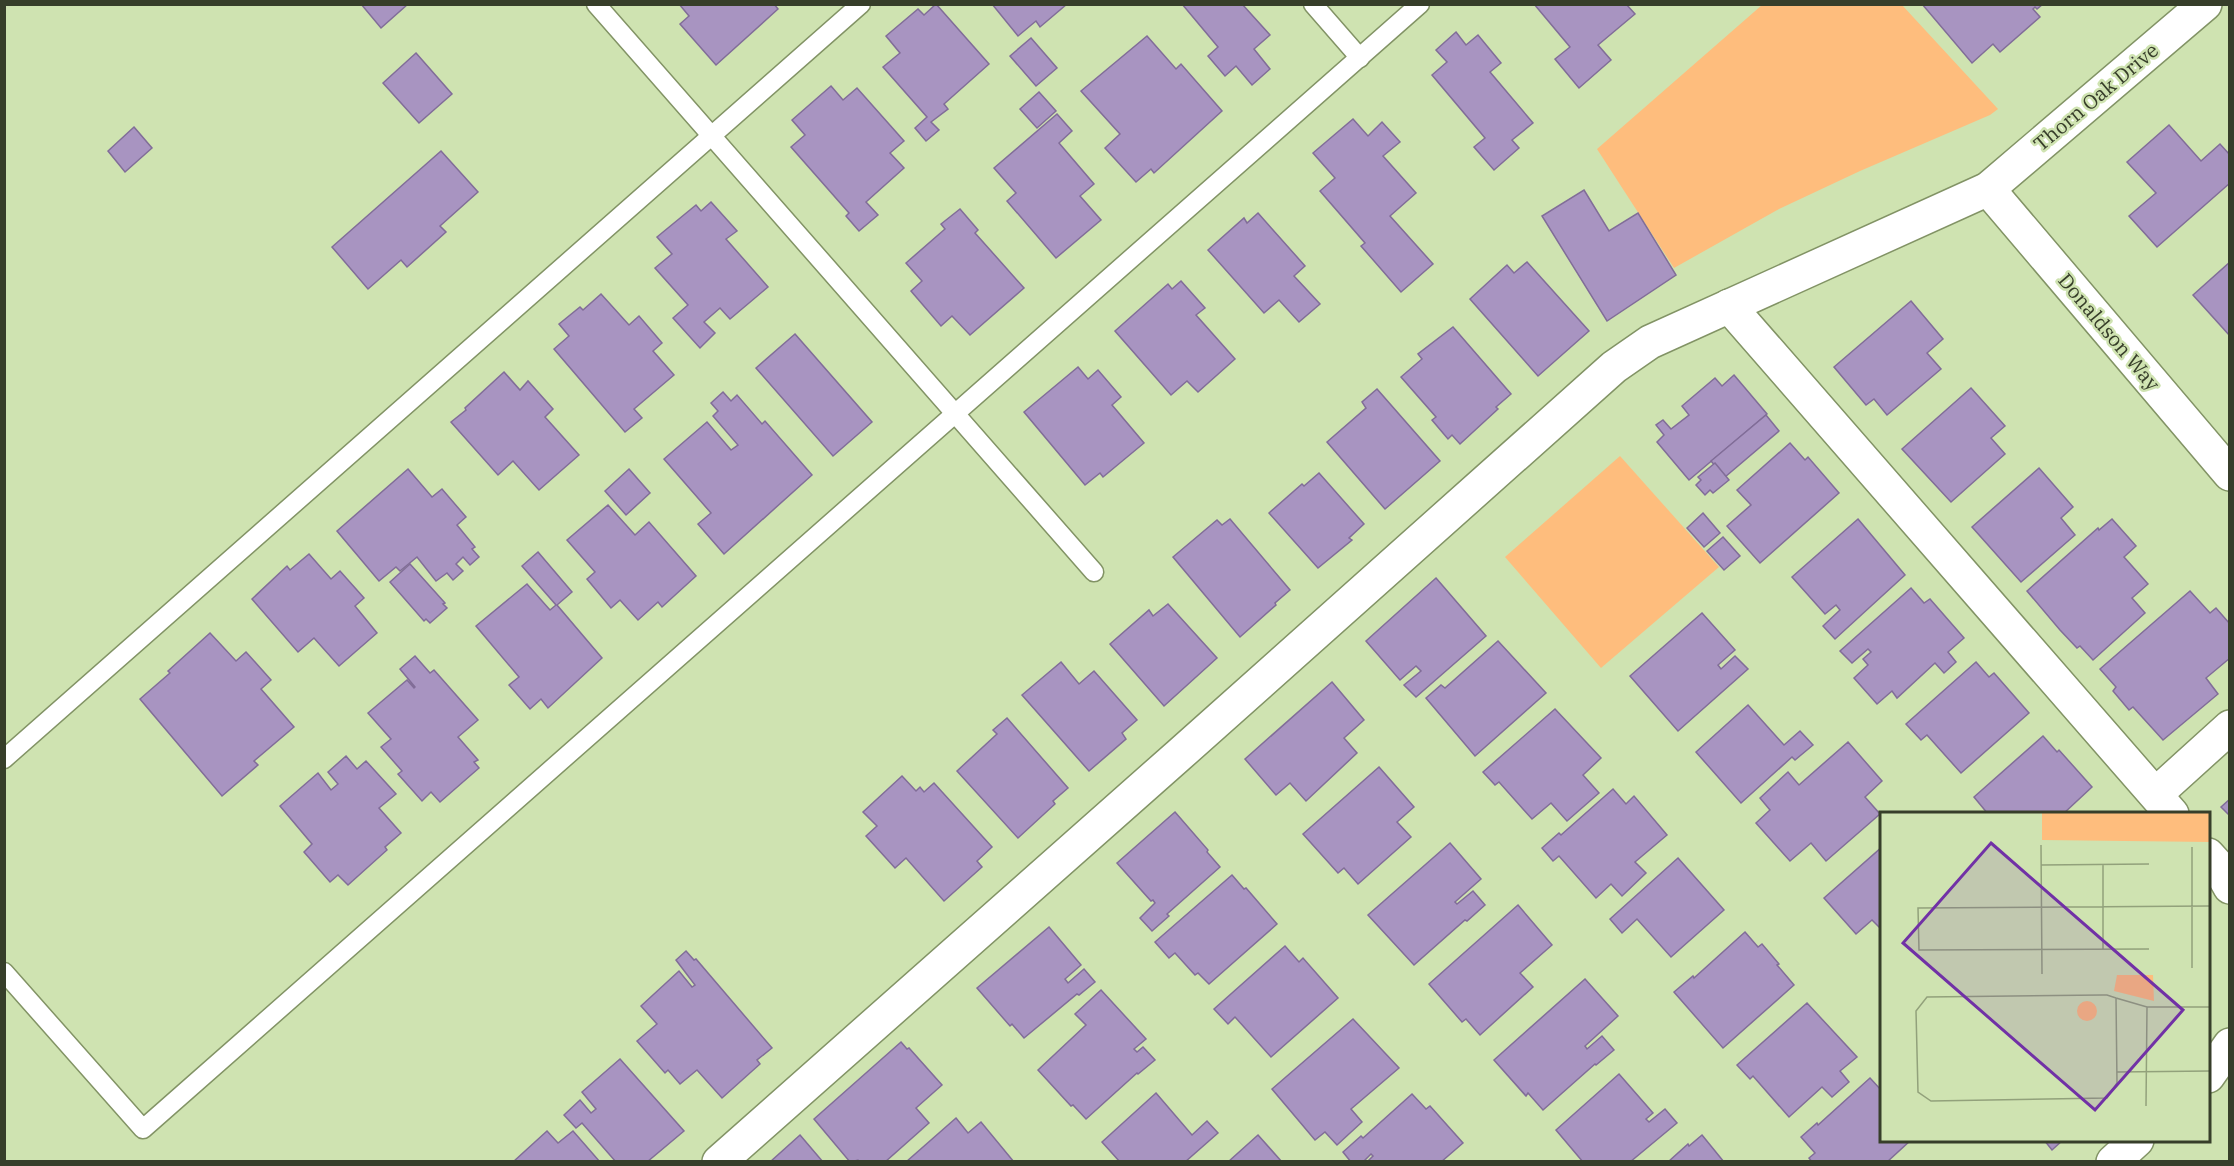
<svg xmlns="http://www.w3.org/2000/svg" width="2234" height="1166" viewBox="0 0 2234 1166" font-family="'IBM Plex Serif',serif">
<rect width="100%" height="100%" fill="#cfe3b1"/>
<!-- green -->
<g fill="#febd7d">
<polygon points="1762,5 1902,5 1998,109 1990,115 1860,171 1779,209 1674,268 1597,149"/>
<polygon points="1620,456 1719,567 1601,668 1505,557"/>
</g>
<!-- building -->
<g fill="#a894c1" stroke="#816d98" stroke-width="1.5">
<polygon points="361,4 408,4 381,28"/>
<polygon points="679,4 774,4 778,9 716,65 680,24 689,16"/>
<polygon points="936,4 989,64 944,104 948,109 931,122 939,130 926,141 915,128 927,117 883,67 900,53 886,36 918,9 924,15"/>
<polygon points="992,4 1067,4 1040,27 1036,21 1018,36"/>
<polygon points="1182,4 1242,4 1270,35 1254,49 1270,69 1252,85 1236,66 1225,76 1208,56 1218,47"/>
<polygon points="1534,4 1626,4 1635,14 1598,45 1611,60 1579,88 1555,59 1570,47"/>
<polygon points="1922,4 2043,4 2037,9 2035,7 2033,9 2040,17 2000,52 1993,44 1972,63"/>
<polygon points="1456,32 1466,45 1478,35 1501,63 1490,72 1533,123 1512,140 1519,148 1494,170 1474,147 1485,138 1432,75 1447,62 1436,50"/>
<polygon points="1147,36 1176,69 1181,64 1222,111 1154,173 1151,169 1136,182 1105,148 1120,134 1081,91"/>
<polygon points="1031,38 1057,68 1036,86 1010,56"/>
<polygon points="416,53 452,94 419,123 383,83"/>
<polygon points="831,86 843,100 857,88 904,141 890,153 904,168 866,202 878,215 859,231 846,216 849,213 791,147 805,135 792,120"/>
<polygon points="1039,92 1056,111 1037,128 1020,109"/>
<polygon points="1057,114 1072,131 1059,143 1094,184 1080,196 1101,220 1056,258 1007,201 1016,193 994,168"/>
<polygon points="1353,119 1368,136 1382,122 1400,142 1383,156 1416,193 1390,216 1433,264 1401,292 1361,246 1365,243 1320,191 1335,178 1313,153"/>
<polygon points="2169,125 2201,161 2220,144 2230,155 2230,183 2157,247 2129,216 2156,193 2127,162"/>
<polygon points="134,127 152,148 125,172 108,151"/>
<polygon points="441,151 478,192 440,226 446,232 407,267 401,260 368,289 332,247"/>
<polygon points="1584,190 1609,231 1638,213 1676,275 1607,321 1542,216"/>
<polygon points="711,202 737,231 726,239 768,287 730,319 720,308 704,322 715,333 700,348 673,318 688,305 655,268 672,254 657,237 696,205 701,211"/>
<polygon points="960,209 978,230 975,233 1024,288 970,335 952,316 941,326 911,291 922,281 906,263 945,229 941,224"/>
<polygon points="1258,213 1305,266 1294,276 1320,304 1299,322 1279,300 1264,313 1208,250 1244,218 1247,223"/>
<polygon points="1527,262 1589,331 1538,376 1470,299 1507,265 1514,273"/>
<polygon points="2230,262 2230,336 2193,295"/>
<polygon points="1181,281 1205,308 1196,315 1235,359 1198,392 1187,381 1171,395 1115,331 1168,284 1172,289"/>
<polygon points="601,294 629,325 639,316 662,343 653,351 674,375 634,409 642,418 625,432 554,349 569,336 559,324 580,307 583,310"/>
<polygon points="1911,301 1943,339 1927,353 1941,369 1887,415 1874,399 1866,405 1834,367"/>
<polygon points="1453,327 1511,394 1496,407 1498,409 1460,444 1452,435 1448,439 1432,420 1436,417 1401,377 1422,359 1418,354"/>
<polygon points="795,334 872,422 833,456 756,368"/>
<polygon points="1078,367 1088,379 1098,370 1121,397 1112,405 1144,443 1103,477 1100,473 1085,485 1024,412"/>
<polygon points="504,372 520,390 528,381 553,409 545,417 579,455 539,490 513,461 498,475 451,422 466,410 465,408"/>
<polygon points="1734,375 1767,414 1689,480 1657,442 1664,435 1656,425 1663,420 1671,429 1689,415 1682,406 1715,378 1722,386"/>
<polygon points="1971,388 2005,426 1991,438 2005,454 1951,502 1902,449"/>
<polygon points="1377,389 1440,461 1385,509 1327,442 1366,408 1362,402"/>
<polygon points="723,392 731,401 737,395 762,424 765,421 812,475 724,554 698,524 711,513 664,459 707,422 731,450 738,445 713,416 718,411 711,403"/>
<polygon points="1766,415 1779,431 1725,477 1711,461"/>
<polygon points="1790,443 1805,460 1808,457 1839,493 1760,563 1727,526 1751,505 1737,490"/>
<polygon points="1715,463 1729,480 1713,493 1710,490 1705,495 1696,485 1701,480 1698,477"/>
<polygon points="2039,468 2073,507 2061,518 2075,535 2021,582 1972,527"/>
<polygon points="408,469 432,497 442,489 466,517 457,525 475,547 472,549 479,557 470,565 463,557 456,564 463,571 453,580 447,573 436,581 417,557 400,571 396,567 379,581 337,531"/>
<polygon points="629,469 650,493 626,515 605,491"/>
<polygon points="1319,473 1364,524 1349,538 1352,540 1318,568 1269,513 1302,484 1304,486"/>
<polygon points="608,505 635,535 649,522 696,576 662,607 658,602 638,620 620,600 611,608 587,579 595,572 567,540"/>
<polygon points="1703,513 1720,533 1704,547 1687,528"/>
<polygon points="1230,519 1290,590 1275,603 1276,605 1240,637 1173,557 1217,520 1222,525"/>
<polygon points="1858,519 1905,575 1835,639 1823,626 1840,610 1836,605 1825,614 1792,577"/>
<polygon points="2112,519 2136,546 2124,557 2148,584 2132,598 2145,613 2093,660 2080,646 2077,648 2060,630 2027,591 2098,528 2099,530"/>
<polygon points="1723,537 1740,556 1724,570 1707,551"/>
<polygon points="538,552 572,592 557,605 602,658 548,708 541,699 530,709 509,685 519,677 476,626 527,584 550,610 556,605 522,566"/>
<polygon points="309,554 331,579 340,571 364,598 355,606 377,633 339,666 314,638 298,652 252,599 287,566 290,570"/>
<polygon points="410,564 445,603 443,604 447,608 430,623 426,619 424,621 390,582"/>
<polygon points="1436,578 1486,636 1416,697 1404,685 1421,671 1416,666 1400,680 1366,641"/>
<polygon points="1911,588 1924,603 1930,599 1964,638 1948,652 1956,662 1944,673 1935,663 1897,698 1892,691 1877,704 1854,678 1868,665 1863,659 1871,652 1868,649 1852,663 1840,651"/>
<polygon points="2190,591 2210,613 2216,608 2230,624 2230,658 2206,678 2218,694 2163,740 2133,707 2129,710 2113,691 2116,687 2100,669"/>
<polygon points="1168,604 1217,658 1164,706 1110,644 1149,610 1153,616"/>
<polygon points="1702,613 1735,650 1718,665 1721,669 1735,656 1748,669 1678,731 1630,676"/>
<polygon points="210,633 236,661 246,652 271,680 261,689 294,727 254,761 258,765 222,796 140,699 170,673 168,671"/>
<polygon points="1498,641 1546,693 1475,756 1426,698 1441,685 1445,688"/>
<polygon points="415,656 430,673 434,670 478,720 458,737 478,760 474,762 479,768 440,802 431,792 422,801 398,774 402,771 381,747 391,739 368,713 407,680 414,688 415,687 400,669"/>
<polygon points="1061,662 1079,684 1094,671 1137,720 1122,733 1126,739 1089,771 1022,695"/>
<polygon points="1976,662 1989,677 1994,673 2029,713 1961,773 1927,735 1921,740 1906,724"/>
<polygon points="1332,682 1364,720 1344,738 1357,753 1306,801 1290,783 1276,795 1245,759"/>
<polygon points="1748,705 1784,745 1800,731 1813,745 1795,760 1792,757 1741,803 1696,752"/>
<polygon points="1555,709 1601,758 1583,775 1599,793 1567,821 1551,803 1532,819 1499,782 1495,785 1483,772"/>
<polygon points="1007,718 1068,788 1053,801 1055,804 1018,838 957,771 997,734 993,730"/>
<polygon points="2043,736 2057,752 2059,750 2092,787 2063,814 1988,814 1974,797"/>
<polygon points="1848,742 1882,781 1865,797 1880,814 1826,861 1811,843 1790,861 1756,823 1770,810 1760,798 1788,772 1799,785"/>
<polygon points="346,756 357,769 366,761 396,794 379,808 401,833 385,847 387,850 348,885 338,875 330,882 304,852 312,844 280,806 318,773 331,790 338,784 328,772"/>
<polygon points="1379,767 1414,807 1397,822 1411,837 1358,884 1344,868 1338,873 1303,834"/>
<polygon points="902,776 916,791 920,787 924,792 934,783 992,847 977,861 982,867 944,901 906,858 895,868 866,836 877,826 863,812"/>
<polygon points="1613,789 1626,804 1634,796 1667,835 1635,862 1646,873 1622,896 1611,884 1596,898 1559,856 1553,861 1542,848 1559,833 1561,835"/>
<polygon points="2230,799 2230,816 2221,807"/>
<polygon points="1175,812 1208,850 1207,852 1220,867 1167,914 1169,916 1152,931 1140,918 1155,903 1153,900 1151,901 1117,863"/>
<polygon points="1450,843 1481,879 1455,902 1457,904 1473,891 1485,905 1467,921 1465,920 1414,965 1368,915"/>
<polygon points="1882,847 1882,930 1872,920 1856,934 1824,898"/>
<polygon points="1678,858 1724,910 1671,957 1637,919 1622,933 1610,919"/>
<polygon points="1232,875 1244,889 1246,888 1277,924 1209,984 1198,973 1195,975 1175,953 1169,958 1155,942"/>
<polygon points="1518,905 1552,945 1520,973 1533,987 1480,1035 1466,1019 1462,1022 1429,984"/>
<polygon points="1049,927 1081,965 1065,979 1068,983 1084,969 1095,982 1079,995 1077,994 1024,1038 1012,1024 1010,1026 977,988"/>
<polygon points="1745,932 1758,947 1762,944 1779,964 1777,965 1794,985 1723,1048 1674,992 1693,976 1694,978"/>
<polygon points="1285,946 1299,962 1303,958 1338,998 1271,1057 1235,1017 1228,1024 1214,1009"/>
<polygon points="686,951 694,960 696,959 772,1048 757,1060 760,1064 722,1098 697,1070 680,1084 668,1070 665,1073 637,1041 657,1024 641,1006 679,971 692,987 695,985 676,960"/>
<polygon points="1585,979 1618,1016 1585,1046 1587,1049 1602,1036 1614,1050 1596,1065 1595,1064 1543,1110 1528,1093 1526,1096 1494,1060"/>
<polygon points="1101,990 1146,1039 1134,1049 1137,1052 1143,1047 1155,1060 1138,1074 1137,1073 1086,1119 1073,1105 1071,1106 1038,1070 1086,1025 1075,1014"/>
<polygon points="1807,1003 1857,1057 1840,1071 1849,1082 1832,1097 1822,1087 1789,1117 1753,1076 1750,1079 1737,1065"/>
<polygon points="1353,1019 1399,1068 1351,1109 1362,1122 1337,1145 1325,1132 1315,1140 1272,1089"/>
<polygon points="901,1042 907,1049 909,1048 942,1085 916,1108 929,1123 885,1162 859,1162 858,1160 850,1162 814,1119"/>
<polygon points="620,1059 684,1131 647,1162 616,1162 582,1123 576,1128 564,1115 580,1100 591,1113 596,1109 582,1092"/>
<polygon points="1619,1074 1653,1113 1646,1119 1649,1122 1665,1109 1677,1123 1630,1162 1583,1162 1556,1130"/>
<polygon points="1870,1078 1882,1091 1882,1140 1911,1140 1887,1162 1812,1162 1809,1158 1815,1153 1801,1137 1817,1123 1818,1125"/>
<polygon points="1156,1093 1192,1135 1207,1121 1218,1133 1185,1162 1120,1162 1102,1142"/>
<polygon points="1412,1094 1426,1109 1430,1106 1463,1143 1441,1162 1367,1162 1373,1156 1371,1154 1363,1162 1351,1162 1343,1152 1361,1136 1363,1138"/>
<polygon points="956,1118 968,1133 981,1122 1014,1162 906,1162"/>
<polygon points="547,1131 558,1143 573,1131 600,1162 513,1162"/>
<polygon points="800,1135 823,1162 770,1162"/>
<polygon points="1258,1135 1282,1162 1228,1162"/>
<polygon points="1702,1135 1724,1162 1668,1162 1688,1144 1689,1146"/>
<polygon points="2044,1140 2063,1140 2052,1150"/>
</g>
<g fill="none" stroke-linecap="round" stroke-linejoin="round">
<!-- lane casing -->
<g stroke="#829365" stroke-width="21">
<g id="lane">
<polyline points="596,4 1094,572"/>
<polyline points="1313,4 1360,58"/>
<polyline points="4,759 861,4"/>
<polyline points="4,972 143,1129 1420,4"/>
</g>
</g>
<!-- street casing -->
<g stroke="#829365" stroke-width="36">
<g id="street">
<polyline points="1988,189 2230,474"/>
<polyline points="1729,306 2172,814"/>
<polyline points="2156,794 2230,727"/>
<polyline points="2208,855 2218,866 2230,887"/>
<polyline points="2208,1076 2230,1045"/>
<polyline points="719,1162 1179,755 1614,367 1650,342 1988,189 2205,4"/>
<polyline points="2113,1162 2137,1140"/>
</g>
</g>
<!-- lane -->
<use href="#lane" stroke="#fff" stroke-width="18"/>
<!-- street -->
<use href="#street" stroke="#fff" stroke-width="33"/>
</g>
<g text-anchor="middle" stroke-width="5" stroke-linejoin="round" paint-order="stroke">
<!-- street labels -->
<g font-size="20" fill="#373e2a" stroke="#cfe3b1">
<text transform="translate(2096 97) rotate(-40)" y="7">Thorn Oak Drive</text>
<text transform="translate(2109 332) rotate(50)" y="7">Donaldson Way</text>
</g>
</g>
<!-- overview -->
<g transform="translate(1880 812)">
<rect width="330" height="330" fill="#cfe3b1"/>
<path d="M162,0h168v30l-168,-2zM237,163h36l1,26 -40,-10zM197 199a10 10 0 1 1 20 0a10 10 0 1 1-20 0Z" fill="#febd7d"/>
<path fill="none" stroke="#92a17b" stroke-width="1.5" d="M161,33l1,129M312,35v121M161,53l108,-1M223,53v84M269,137l-230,1 -1,-42 292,-2M236,186l1,85 -10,15 -176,3 -13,-9 -2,-81 11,-14 175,-2h5l9,3 31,9h63M237,260l93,-1M266,294l1,-99"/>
<path fill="#7131a6" fill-opacity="0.15" stroke="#7131a6" stroke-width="3" d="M111,31l192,167 -88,100 -192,-167z"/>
<rect width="330" height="330" fill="none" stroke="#373e2a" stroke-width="3"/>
</g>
<!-- border -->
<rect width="2234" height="1166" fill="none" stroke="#373e2a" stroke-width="12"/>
</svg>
